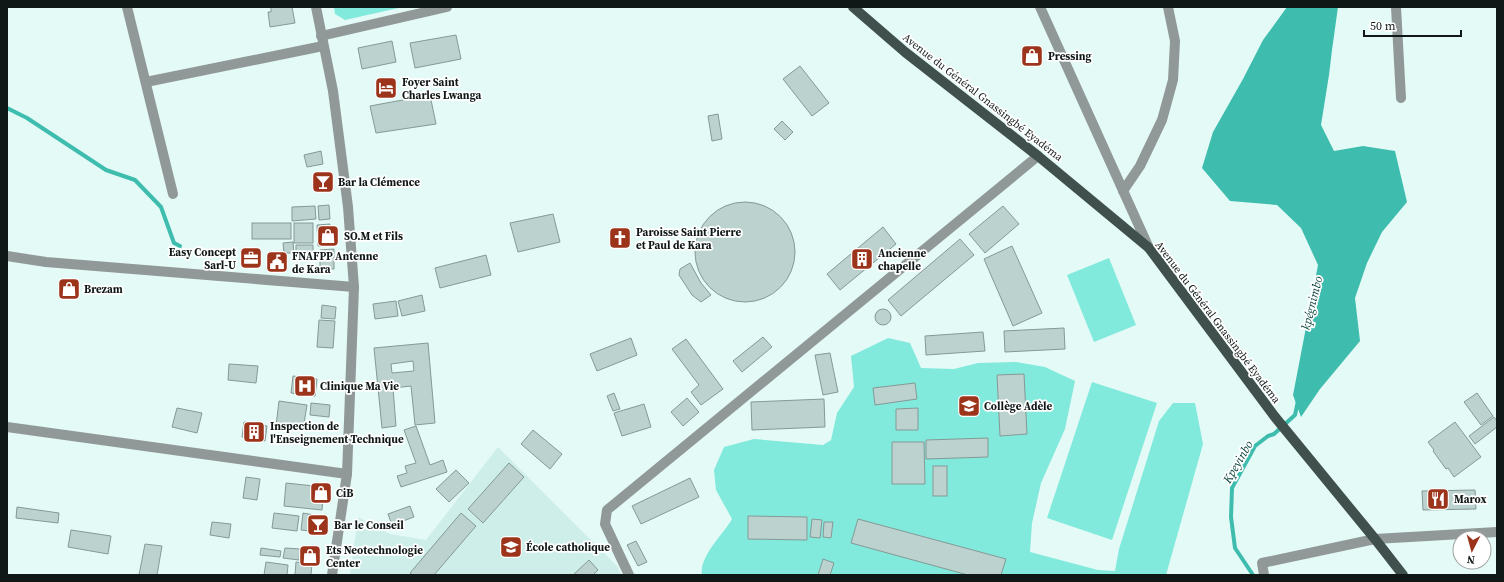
<svg xmlns="http://www.w3.org/2000/svg" width="1504" height="582" viewBox="0 0 1504 582" font-family="'Source Serif 4',serif">
<rect width="100%" height="100%" fill="#e4faf6"/>
<!-- built -->
<polygon fill="#ceeee9" points="498,447 618,567 621,575 350,575 358,517 390,534 426,540"/>
<!-- green -->
<g fill="#81eadc">
<polygon points="334,7 403,7 345,20 335,14"/>
<polygon points="1109,258 1136,325 1094,342 1067,275"/>
<path d="M888,338l22,5 11,25 33,1 24,-6 38,-1 29,5 30,14 -10,48 -24,54 -9,40 -2,29 68,18 17,1 4,-22 40,-128 14,-18h22l8,41 -37,131h-464c-3,-19 21,-40 30,-56l-16,-29 -2,-20 10,-23 30,-8 69,6 8,-5 6,-27 17,-26 -3,-31z"/>
<polygon points="1092,382 1157,403 1112,540 1047,518"/>
</g>
<!-- water -->
<polygon fill="#3ebdaf" points="1287,7 1338,7 1332,50 1329,75 1321,125 1334,151 1363,146 1395,151 1407,202 1382,232 1367,263 1355,298 1360,341 1320,389 1301,417 1293,395 1318,265 1301,228 1277,205 1230,201 1202,168 1213,132 1243,79 1263,40"/>
<g fill="none" stroke-linecap="round" stroke-linejoin="round">
<!-- stream -->
<g stroke="#3ebdaf" stroke-width="4">
<polyline points="7,108 27,118 106,170 135,180 161,207 174,243 180,246"/>
<polyline points="1253,575 1235,548 1231,517 1232,488 1255,446 1268,436 1274,434 1295,415 1298,401"/>
</g>
</g>
<!-- building -->
<g fill="#bcd2ce" stroke="#859996" fill-rule="evenodd">
<polygon points="271,7 292,7 295,23 270,27 268,12 271,12"/>
<polygon points="456,35 461,59 415,68 410,43"/>
<polygon points="392,41 396,62 362,69 358,48"/>
<polygon points="800,66 829,103 812,116 783,79"/>
<polygon points="430,95 436,124 376,133 370,106"/>
<polygon points="718,114 722,139 712,141 708,116"/>
<polygon points="782,121 793,132 785,140 774,129"/>
<polygon points="321,151 323,164 307,167 304,155"/>
<circle cx="745" cy="252" r="50"/>
<polygon points="329,205 330,219 319,220 318,206"/>
<polygon points="315,206 316,219 292,221 292,207"/>
<polygon points="1003,206 1019,224 985,253 969,234"/>
<polygon points="553,214 560,242 518,252 510,223"/>
<rect x="252" y="223" width="39" height="16"/>
<rect x="294" y="223" width="19" height="20"/>
<polygon points="330,224 331,246 318,246 317,225"/>
<polygon points="883,227 896,244 840,290 827,274"/>
<polygon points="960,239 974,255 901,316 888,300"/>
<polygon points="293,242 294,253 284,253 283,243"/>
<polygon points="296,245 313,245 313,252 296,253"/>
<polygon points="1012,246 1042,313 1013,326 984,259"/>
<polygon points="334,249 334,269 320,269 320,250"/>
<polygon points="486,255 491,275 440,288 435,268"/>
<polygon points="690,263 701,283 711,295 701,302 692,295 679,275 680,269"/>
<polygon points="422,295 425,311 402,316 398,301"/>
<polygon points="396,301 398,316 375,319 373,304"/>
<polygon points="322,305 336,307 335,319 321,318"/>
<circle cx="883" cy="317" r="8"/>
<polygon points="319,320 335,321 333,348 317,347"/>
<polygon points="1064,328 1065,349 1005,352 1004,331"/>
<polygon points="983,332 985,351 926,355 925,336"/>
<polygon points="763,337 772,347 742,372 733,361"/>
<polygon points="631,338 637,355 597,371 590,354"/>
<polygon points="686,339 723,389 701,405 691,392 699,385 672,349"/>
<path d="M428,343l7,80 -20,2 -4,-39 -18,2 3,38 -14,2 -8,-80zM413,361l1,10 -22,2 -1,-9z"/>
<polygon points="830,353 838,392 823,395 815,355"/>
<polygon points="229,364 258,366 256,383 228,380"/>
<polygon points="1024,374 1027,434 1000,436 997,375"/>
<polygon points="293,376 317,379 315,396 291,393"/>
<polygon points="915,383 917,399 875,405 873,388"/>
<polygon points="614,393 620,409 613,411 607,396"/>
<polygon points="1477,393 1493,416 1481,425 1464,402"/>
<polygon points="687,398 699,412 683,426 671,412"/>
<polygon points="824,399 825,427 752,430 751,402"/>
<polygon points="279,401 307,405 303,430 276,426"/>
<polygon points="311,403 330,405 329,417 310,415"/>
<polygon points="644,404 651,427 622,436 614,413"/>
<polygon points="177,408 202,413 197,433 172,427"/>
<polygon points="918,408 918,430 896,430 896,409"/>
<polygon points="1494,417 1497,421 1497,427 1475,444 1469,436"/>
<polygon points="244,422 267,426 265,441 242,437"/>
<polygon points="1455,422 1481,457 1454,477 1448,468 1446,469 1433,451 1434,450 1428,442"/>
<polygon points="416,426 430,465 443,460 447,472 401,487 397,476 407,473 405,466 416,463 404,430"/>
<polygon points="533,430 562,454 550,469 521,444"/>
<polygon points="988,438 988,457 926,459 926,440"/>
<polygon points="892,442 924,442 925,484 892,484"/>
<polygon points="509,463 524,477 483,523 468,509"/>
<rect x="933" y="466" width="14" height="30"/>
<polygon points="456,470 469,483 449,502 436,489"/>
<polygon points="246,477 260,479 257,500 243,498"/>
<polygon points="690,478 699,497 641,524 632,506"/>
<polygon points="286,483 324,487 322,510 284,506"/>
<polygon points="1475,490 1476,509 1423,510 1422,491"/>
<polygon points="410,506 414,517 392,525 388,514"/>
<polygon points="17,507 59,513 58,523 16,518"/>
<polygon points="274,513 299,516 297,531 272,528"/>
<polygon points="303,513 320,516 318,532 301,530"/>
<polygon points="461,513 476,526 434,575 413,575 410,573"/>
<polygon points="748,516 807,517 807,540 748,539"/>
<polygon points="812,519 822,520 820,538 810,537"/>
<polygon points="858,519 1006,559 1001,575 968,575 851,543"/>
<polygon points="212,522 231,524 229,538 210,535"/>
<polygon points="824,522 833,522 831,538 823,537"/>
<polygon points="71,530 111,536 108,554 68,547"/>
<polygon points="636,541 647,562 638,566 627,545"/>
<polygon points="145,544 162,546 157,575 139,575"/>
<polygon points="261,548 281,551 280,557 260,555"/>
<polygon points="285,548 300,549 299,560 283,558"/>
<polygon points="302,551 313,552 312,559 301,558"/>
<polygon points="823,559 834,563 830,575 818,575"/>
<polygon points="589,560 598,570 593,575 573,575"/>
<polygon points="266,562 288,565 287,575 264,575"/>
<polygon points="296,562 312,564 311,575 295,575"/>
</g>
<g fill="none" stroke-linecap="round" stroke-linejoin="round">
<!-- minor -->
<g stroke="#909998" stroke-width="10">
<polyline points="127,7 173,194"/>
<polyline points="316,7 333,91 348,207 354,287 347,474 332,575"/>
<polyline points="1040,7 1149,248"/>
<polyline points="1396,7 1401,98"/>
<polyline points="321,36 447,7"/>
<polyline points="146,82 323,46"/>
<polyline points="1123,191 1140,166 1162,120 1173,80 1175,41 1168,7"/>
<polyline points="7,256 46,262 354,287"/>
<polyline points="7,427 347,474"/>
<polyline points="629,575 605,524 607,510 1038,156"/>
<polyline points="1264,575 1262,563 1375,539 1497,532"/>
</g>
<!-- major -->
<polyline stroke="#40504d" stroke-width="10" points="853,7 905,52 1038,156 1149,248 1275,417 1375,539 1403,575"/>
</g>
<!-- icons -->
<defs>
<g id="shop-square" transform="scale(1.15)"><rect x="-9" y="-9" width="18" height="18" rx="4" fill="#9c341b" stroke="#fff"/><path d="M-5-2.5h2.3a2.7 3.5 0 0 1 5.4 0H5L5.5 6h-11ZM-1.5-2.5h3a1.5 2.3 0 0 0-3 0Z" fill="#fff"/></g>
<g id="hotel-square" transform="scale(1.15)"><rect x="-9" y="-9" width="18" height="18" rx="4" fill="#9c341b" stroke="#fff"/><path d="M-6-4.5h1.5V1H6V5H4.5V3h-9V5H-6ZM-4 0a1.8 1.8 0 1 1 3.6 0ZM.5 0V-2.5h3Q6-2.5 6 0Z" fill="#fff"/></g>
<g id="bar-square" transform="scale(1.15)"><rect x="-9" y="-9" width="18" height="18" rx="4" fill="#9c341b" stroke="#fff"/><path d="M-6-5H6L.8 .8V4.5H3.5V6h-7V4.5H-.8V.8Z" fill="#fff"/></g>
<g id="church-square" transform="scale(1.15)"><rect x="-9" y="-9" width="18" height="18" rx="4" fill="#9c341b" stroke="#fff"/><path d="M-1.2-6h2.4v3.5h3.3v2.4h-3.3V6h-2.4V-.1h-3.3v-2.4h3.3Z" fill="#fff"/></g>
<g id="office-square" transform="scale(1.15)"><rect x="-9" y="-9" width="18" height="18" rx="4" fill="#9c341b" stroke="#fff"/><path d="M-6-3h4V-5.5h4V-3h4V5H-6ZM-1-4.5V-3h2v-1.5ZM-6 0V1H6V0Z" fill="#fff"/></g>
<g id="building-square" transform="scale(1.15)"><rect x="-9" y="-9" width="18" height="18" rx="4" fill="#9c341b" stroke="#fff"/><path d="M-4-6H4V6H1V3H-1V6H-4ZM-2.5-4.3h1.7v1.8h-1.7ZM.8-4.3h1.7v1.8H.8ZM-2.5-1h1.7V.8h-1.7ZM.8-1h1.7V.8H.8Z" fill="#fff"/></g>
<g id="civic-square" transform="scale(1.15)"><rect x="-9" y="-9" width="18" height="18" rx="4" fill="#9c341b" stroke="#fff"/><path d="M-.6-6.5H3V-4.5H.6V-3L4-1V1h2V6H-6V1h2V-1L-.6-3ZM-1.2 2.5V6h2.4V2.5Z" fill="#fff"/></g>
<g id="hospital-square" transform="scale(1.15)"><rect x="-9" y="-9" width="18" height="18" rx="4" fill="#9c341b" stroke="#fff"/><path d="M-5-5h3v3.5h4V-5h3V5h-3V1.5h-4V5h-3Z" fill="#fff"/></g>
<g id="school-square" transform="scale(1.15)"><rect x="-9" y="-9" width="18" height="18" rx="4" fill="#9c341b" stroke="#fff"/><path d="M0-5L7-2L0 1L-7-2ZM-4 1L0 2.5L4 1V4Q0 6-4 4Z" fill="#fff"/></g>
<g id="restaurant-square" transform="scale(1.15)"><rect x="-9" y="-9" width="18" height="18" rx="4" fill="#9c341b" stroke="#fff"/><path d="M-5-6h1v4h1v-4h1v4h1v-4h1v5L-1.5 .5V6h-2V.5L-5-1ZM5-6V6H3V1.5H1.5Q1.5-4 5-6Z" fill="#fff"/></g>
</defs>
<g fill-rule="evenodd">
<use href="#shop-square" x="1032" y="56"/>
<use href="#hotel-square" x="386" y="88"/>
<use href="#bar-square" x="323" y="182"/>
<use href="#shop-square" x="328" y="236"/>
<use href="#church-square" x="620" y="238"/>
<use href="#office-square" x="251" y="258"/>
<use href="#building-square" x="862" y="259"/>
<use href="#civic-square" x="277" y="262"/>
<use href="#shop-square" x="69" y="289"/>
<use href="#hospital-square" x="305" y="386"/>
<use href="#school-square" x="969" y="406"/>
<use href="#building-square" x="254" y="432"/>
<use href="#shop-square" x="321" y="493"/>
<use href="#restaurant-square" x="1438" y="499"/>
<use href="#bar-square" x="318" y="525"/>
<use href="#school-square" x="511" y="547"/>
<use href="#shop-square" x="310" y="556"/>
</g>
<g text-anchor="middle" stroke-width="3.5" stroke-linejoin="round" paint-order="stroke">
<!-- poi labels -->
<g font-size="11" font-weight="bold" fill="#101817" stroke="#fff" text-anchor="start">
<text x="1048" y="60">Pressing</text>
<text x="402" y="86">Foyer Saint<tspan x="402" dy="13">Charles Lwanga</tspan></text>
<text x="338" y="186">Bar la Clémence</text>
<text x="636" y="236">Paroisse Saint Pierre<tspan x="636" dy="13">et Paul de Kara</tspan></text>
<text x="344" y="240">SO.M et Fils</text>
<text x="236" y="256" text-anchor="end">Easy Concept<tspan x="236" dy="13">Sarl-U</tspan></text>
<text x="878" y="257">Ancienne<tspan x="878" dy="13">chapelle</tspan></text>
<text x="292" y="260">FNAFPP Antenne<tspan x="292" dy="13">de Kara</tspan></text>
<text x="84" y="293">Brezam</text>
<text x="320" y="390">Clinique Ma Vie</text>
<text x="984" y="410">Collège Adèle</text>
<text x="270" y="430">Inspection de<tspan x="270" dy="13">l'Enseignement Technique</tspan></text>
<text x="336" y="497">CiB</text>
<text x="1454" y="503">Marox</text>
<text x="334" y="529">Bar le Conseil</text>
<text x="526" y="551">École catholique</text>
<text x="326" y="554">Ets Neotechnologie<tspan x="326" dy="13">Center</tspan></text>
</g>
<!-- street labels -->
<g font-size="11" fill="#101817" stroke="#fff">
<text transform="translate(983 97) rotate(38)" y="4">Avenue du Général Gnassingbé Eyadéma</text>
<text transform="translate(1218 322) rotate(53)" y="4">Avenue du Général Gnassingbé Eyadéma</text>
</g>
<!-- water labels -->
<g font-size="12" font-style="italic" fill="#07413b" stroke="#fff">
<text transform="translate(1312 303) rotate(-76)" y="4">kpégnimbo</text>
<text transform="translate(1238 462) rotate(-60)" y="4">Kpeyinbo</text>
</g>
</g>
<!-- border -->
<rect width="1504" height="582" fill="none" stroke="#101817" stroke-width="16"/>
<!-- north arrow -->
<g transform="translate(1472 550) rotate(186)"><circle r="19" fill="#ffffff" stroke="#9fa3a2"/>
<path d="M0-3L7 15L0 10L-7 15Z" fill="#9c341b"/>
<text y="-6" font-size="11" font-weight="bold" text-anchor="middle" fill="#101817">N</text>
</g>
<!-- scale -->
<path d="M1364 30v6h97v-6" fill="none" stroke="#101817" stroke-width="2"/>
<text x="1370" y="30" font-size="12" fill="#101817" stroke="#ffffff" stroke-width="3" paint-order="stroke">50 m</text>
</svg>
